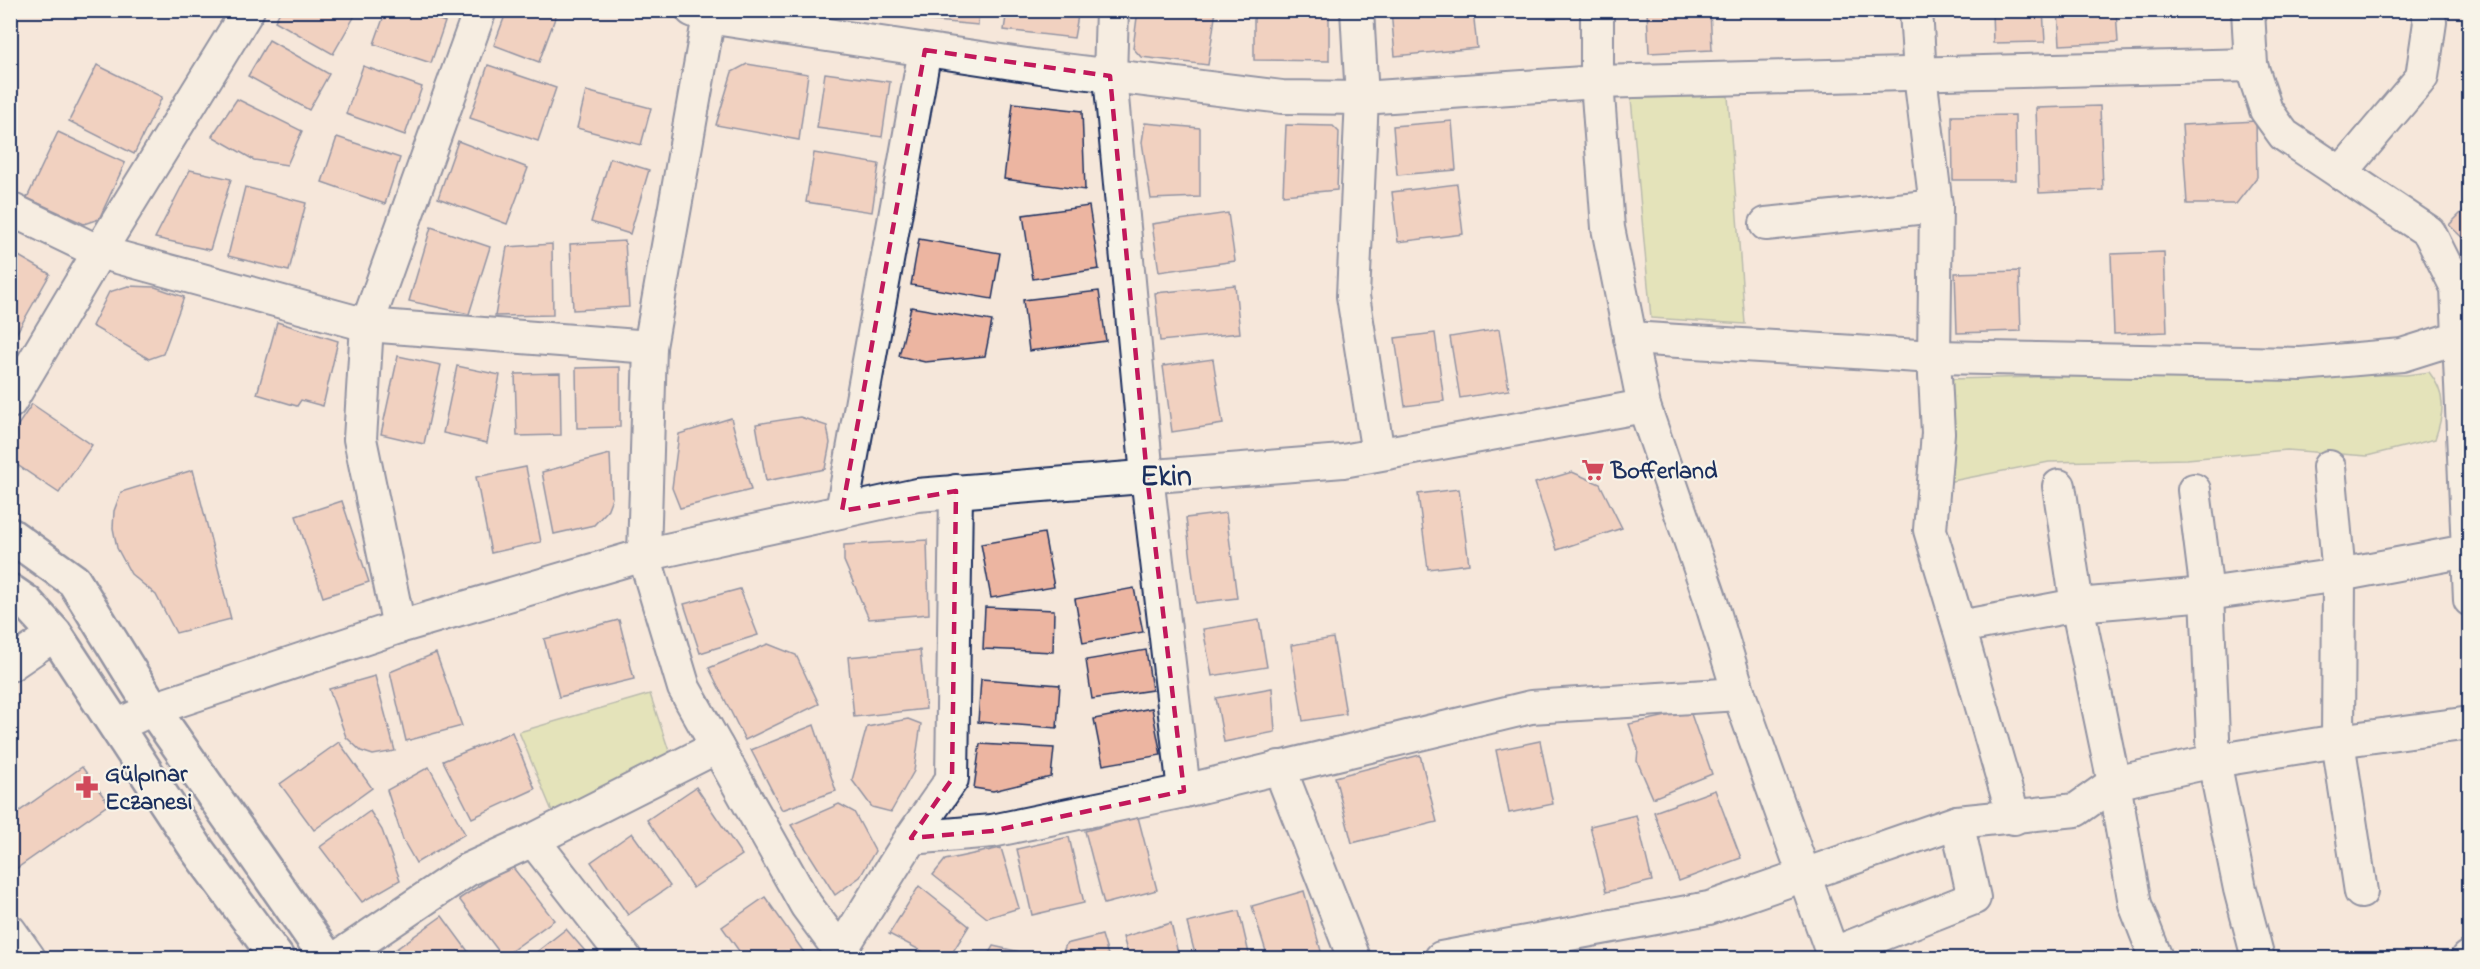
<svg xmlns="http://www.w3.org/2000/svg" width="2480" height="969" viewBox="0 0 2480 969" font-family="'Indie Flower',sans-serif">
<rect width="100%" height="100%" fill="#f5e7da"/>
<filter id="ink" filterUnits="userSpaceOnUse"><feTurbulence type="fractalNoise" baseFrequency=".0167" numOctaves="2"/><feDisplacementMap in="SourceGraphic" scale="12" xChannelSelector="R" yChannelSelector="G"/><feConvolveMatrix kernelMatrix="1 2 1 2 8 2 1 2 1" color-interpolation-filters="sRGB"/></filter>
<g filter="url(#ink)">
<!-- green -->
<g fill="#cede92" stroke="#748678" stroke-width="1.5">
<polygon points="1728,96 1745,324 1651,318 1631,98"/>
<path d="M2429,372c18,23 15,41 6,67l-68,17 -80,-6 -100,9 -138,3 -97,19 -3,-102 262,-6 195,2z"/>
<polygon points="650,694 672,760 552,811 519,732"/>
</g>
<!-- building -->
<g fill="#ecb5a1" stroke="#1b2f5e" stroke-width="1.5">
<polygon points="281,10 355,10 357,12 333,54 275,21"/>
<polygon points="386,10 413,10 445,22 431,63 374,44"/>
<polygon points="507,10 558,10 539,62 494,45"/>
<polygon points="925,10 979,10 978,25 925,20"/>
<polygon points="1007,10 1079,10 1074,38 1004,30"/>
<polygon points="1138,10 1216,10 1208,65 1141,57 1133,48"/>
<polygon points="1254,10 1329,10 1329,61 1254,60"/>
<polygon points="1391,10 1473,10 1477,48 1395,56"/>
<polygon points="1647,10 1710,10 1712,50 1649,53"/>
<polygon points="1992,10 2043,10 2045,42 1993,43"/>
<polygon points="2058,10 2116,10 2118,42 2060,45"/>
<polygon points="269,40 329,74 309,110 248,76"/>
<polygon points="747,64 808,74 799,140 716,125 732,72"/>
<polygon points="97,65 162,97 134,154 69,121"/>
<polygon points="488,65 556,88 538,141 470,118"/>
<polygon points="363,66 422,87 405,135 346,114"/>
<polygon points="825,73 890,82 882,137 817,128"/>
<polygon points="586,91 651,108 641,145 577,128"/>
<polygon points="237,99 302,131 287,165 254,160 212,136"/>
<polygon points="1013,103 1082,111 1085,190 1004,179"/>
<polygon points="2100,106 2103,190 2039,193 2036,108"/>
<polygon points="2015,115 2016,180 1953,180 1952,116"/>
<polygon points="1452,121 1456,170 1397,175 1393,126"/>
<polygon points="2256,121 2257,177 2236,204 2187,204 2182,125"/>
<polygon points="1145,123 1200,128 1200,197 1151,199 1142,142"/>
<polygon points="1286,125 1333,126 1339,132 1337,190 1283,195"/>
<polygon points="58,132 125,163 99,219 84,224 27,198"/>
<polygon points="337,137 400,158 385,204 322,182"/>
<polygon points="458,141 528,168 507,224 438,198"/>
<polygon points="814,153 879,164 872,212 806,202"/>
<polygon points="610,158 649,170 630,234 591,222"/>
<polygon points="190,170 231,179 210,250 155,238"/>
<polygon points="1457,184 1463,234 1398,242 1392,192"/>
<polygon points="245,187 306,203 289,271 228,256"/>
<polygon points="2470,204 2470,245 2449,225"/>
<polygon points="1089,206 1099,269 1033,279 1023,215"/>
<polygon points="1228,213 1235,261 1159,272 1152,224"/>
<polygon points="431,227 490,247 469,314 409,301"/>
<polygon points="919,239 1000,253 992,299 911,285"/>
<polygon points="625,241 629,307 573,310 570,244"/>
<polygon points="552,244 553,315 495,316 507,247"/>
<polygon points="10,251 50,274 16,334 10,331"/>
<polygon points="2164,252 2167,332 2114,334 2111,254"/>
<polygon points="2019,271 2021,331 1957,333 1955,273"/>
<polygon points="1235,285 1240,333 1160,341 1155,293"/>
<polygon points="128,286 155,287 184,297 163,354 149,359 92,326 109,292"/>
<polygon points="1099,291 1106,341 1029,351 1023,300"/>
<polygon points="911,307 992,321 985,356 925,362 899,356"/>
<polygon points="277,322 338,341 323,406 301,400 297,406 257,394"/>
<polygon points="1499,329 1509,390 1460,398 1450,337"/>
<polygon points="1435,333 1444,401 1405,406 1395,338"/>
<polygon points="398,356 441,365 424,444 381,434"/>
<polygon points="1213,359 1223,424 1172,432 1163,366"/>
<polygon points="457,366 500,375 487,443 443,433"/>
<polygon points="620,367 620,427 577,428 576,368"/>
<polygon points="560,373 561,435 517,436 515,374"/>
<polygon points="32,404 92,445 59,493 10,460 10,437"/>
<polygon points="800,417 827,426 830,443 825,469 766,481 756,424"/>
<polygon points="731,418 751,490 680,508 672,488 679,434"/>
<polygon points="610,454 612,498 607,511 594,525 554,534 542,472"/>
<polygon points="526,467 541,542 491,553 476,477"/>
<polygon points="193,470 231,619 176,633 156,595 131,574 117,548 113,528 114,511 121,492"/>
<polygon points="1572,472 1600,484 1622,528 1557,550 1535,483"/>
<polygon points="1459,489 1469,564 1428,569 1418,494"/>
<polygon points="342,501 369,582 323,597 296,516"/>
<polygon points="1226,513 1237,598 1196,603 1186,518"/>
<polygon points="1044,533 1054,587 991,598 981,544"/>
<polygon points="927,540 929,614 869,619 844,561 844,545"/>
<polygon points="1134,588 1143,632 1083,643 1075,599"/>
<polygon points="740,589 758,635 700,653 684,604"/>
<polygon points="985,607 1054,610 1053,652 983,649"/>
<polygon points="619,620 634,679 559,697 544,639"/>
<polygon points="1259,620 1267,667 1212,676 1203,629"/>
<polygon points="1333,638 1346,714 1303,721 1291,645"/>
<polygon points="768,644 796,655 819,704 745,740 709,668"/>
<polygon points="920,650 926,709 854,717 848,657"/>
<polygon points="1146,650 1152,690 1092,699 1086,660"/>
<polygon points="436,653 462,726 406,741 390,672"/>
<polygon points="375,676 395,751 373,755 361,751 346,737 329,689"/>
<polygon points="981,679 1060,685 1057,728 978,722"/>
<polygon points="1272,688 1275,732 1224,742 1216,698"/>
<polygon points="1152,708 1161,755 1103,765 1094,719"/>
<polygon points="1690,711 1712,774 1653,798 1637,761 1638,749 1629,724"/>
<polygon points="908,719 921,724 914,771 891,812 872,807 852,780 867,727"/>
<polygon points="814,725 836,791 782,810 751,750"/>
<polygon points="512,732 535,789 472,818 443,761"/>
<polygon points="1540,741 1553,804 1509,813 1496,750"/>
<polygon points="339,742 372,788 314,830 280,784"/>
<polygon points="980,744 1054,748 1051,777 993,791 974,788"/>
<polygon points="1420,755 1437,822 1352,843 1335,777"/>
<polygon points="82,767 109,804 10,873 10,818"/>
<polygon points="429,767 465,834 416,863 403,840 387,790"/>
<polygon points="696,787 742,855 693,888 647,820"/>
<polygon points="1715,790 1741,858 1679,881 1654,812"/>
<polygon points="839,804 854,812 875,851 860,877 835,895 791,825"/>
<polygon points="370,811 382,830 400,880 362,902 320,847"/>
<polygon points="1636,815 1652,881 1606,892 1590,826"/>
<polygon points="1138,817 1157,890 1104,904 1085,831"/>
<polygon points="632,833 670,886 628,915 591,862"/>
<polygon points="1069,837 1084,903 1032,915 1017,849"/>
<polygon points="1001,848 1019,908 987,918 933,875 945,860"/>
<polygon points="511,865 554,920 503,957 459,899"/>
<polygon points="919,886 969,926 949,958 935,958 889,934"/>
<polygon points="1304,891 1323,958 1268,958 1252,906"/>
<polygon points="765,897 808,958 744,958 722,927"/>
<polygon points="1239,911 1250,958 1196,958 1187,923"/>
<polygon points="442,916 473,958 402,958 395,950"/>
<polygon points="1171,923 1179,958 1129,958 1123,937"/>
<polygon points="566,929 591,958 529,958"/>
<polygon points="1102,935 1109,958 1061,958 1066,944"/>
<polygon points="993,946 1039,956 1039,958 986,958"/>
<polygon points="713,950 720,958 702,958"/>
</g>
<g fill="none" stroke-linecap="round" stroke-linejoin="round">
<!-- minor casing -->
<g stroke="#1b2f5e" stroke-width="36">
<g id="minor">
<polyline points="692,10 708,17 1040,67 1282,97 1362,98 1597,82 2251,65"/>
<polyline points="710,10 650,347 644,555 684,688 806,905 845,958"/>
<polyline points="1112,10 1110,76 1147,476 1184,791"/>
<polyline points="1357,10 1362,98 1353,296 1378,454"/>
<polyline points="1597,10 1597,82 1608,228 1644,406 1709,595 1739,694 1834,958"/>
<polyline points="1916,10 1920,75 1936,206 1934,357 1938,433 1930,530 1959,627"/>
<polyline points="2248,10 2251,65 2266,110 2284,135 2429,232 2457,288 2470,600"/>
<polyline points="2341,173 2422,77 2430,22 2427,10"/>
<polyline points="10,209 99,252 367,325 650,347"/>
<polyline points="1766,224 1936,206"/>
<polyline points="1630,338 1934,357 2301,364 2402,355 2459,337"/>
<polyline points="10,402 99,252 248,10"/>
<polyline points="2329,467 2339,575 2338,741 2361,892"/>
<polyline points="2059,486 2077,605 2114,783 2135,904 2156,958"/>
<polyline points="2194,490 2207,594 2214,761 2240,889 2258,958"/>
<polyline points="842,511 925,50"/>
<polyline points="399,627 360,439 367,325 480,10"/>
<polyline points="10,665 55,634"/>
<polyline points="116,726 153,709 399,627 644,555 917,495 1343,461 1644,406"/>
<polyline points="1279,767 1354,958"/>
<polyline points="2014,818 1959,627 2077,605 2207,594 2339,575 2467,551"/>
<polyline points="911,838 992,831 1184,791 1531,707 1739,694"/>
<polyline points="533,840 625,958"/>
<polyline points="10,931 29,958"/>
<polyline points="1832,954 1974,898 1957,822"/>
<polyline points="337,958 467,870 533,840 717,747"/>
<polyline points="836,958 911,838 952,779 956,491"/>
<polyline points="1441,958 1709,908 1957,822 2076,810 2114,783 2214,761 2338,741 2470,723"/>
<polyline points="2467,958 2470,958"/>
</g>
</g>
<!-- major casing -->
<g stroke="#1b2f5e" stroke-width="38">
<g id="major">
<polyline points="10,535 74,581 153,709 327,958"/>
<polyline points="10,591 26,602 55,634 198,851 277,958"/>
</g>
</g>
<!-- minor -->
<use href="#minor" stroke="#f7f3e8" stroke-width="32"/>
<!-- major -->
<use href="#major" stroke="#f7f3e8" stroke-width="33"/>
</g>
</g>
<!-- marked area -->
<path d="M0 0H2480V969H0ZM925,50l185,26 37,400 37,315 -192,40 -81,7 41,-59 4,-288 -114,20z" fill="#f5e7da" fill-opacity=".55" fill-rule="evenodd"/>
<path fill="none" stroke="#c2185b" stroke-width="4.5" stroke-dasharray="12 8" stroke-linejoin="round" d="M925,50l185,26 37,400 37,315 -192,40 -81,7 41,-59 4,-288 -114,20z"/>
<!-- icons -->
<defs>
<g id="supermarket-bare" transform="scale(1.8)"><path d="M-6-5.5h2.5l.6 2H6L4.5 2H-2.5L-4.4-4H-6ZM-1.5 3.2a1.3 1.3 0 1 0 .1 0ZM3 3.2a1.3 1.3 0 1 0 .1 0Z" fill="#d1495b" stroke="#f7f3e8" stroke-width="2.5" paint-order="stroke"/></g>
<g id="pharmacy-bare" transform="scale(1.8)"><path d="M-2-6h4v4h4v4h-4v4h-4v-4h-4v-4h4Z" fill="#d1495b" stroke="#f7f3e8" stroke-width="2.5" paint-order="stroke"/></g>
</defs>
<g fill-rule="evenodd">
<use href="#supermarket-bare" x="1593" y="470"/>
<use href="#pharmacy-bare" x="87" y="787"/>
</g>
<g text-anchor="middle" stroke-width="4.5" stroke-linejoin="round" paint-order="stroke">
<!-- poi labels -->
<g font-size="24" font-weight="bold" fill="#1b2f5e" stroke="#f7f3e8" text-anchor="start">
<text x="1611" y="478">Bofferland</text>
<text x="105" y="781">Gülpınar<tspan x="105" dy="28">Eczanesi</tspan></text>
</g>
<!-- district labels -->
<g font-size="30" font-weight="bold" fill="#1b2f5e" stroke="#f7f3e8">
<text x="1166" y="485">Ekin</text>
</g>
</g>
<!-- margin -->
<rect width="2480" height="969" fill="none" stroke="#f7f3e8" stroke-width="36"/>
<rect x="18" y="18" width="2444" height="933" fill="none" stroke="#1b2f5e" stroke-width="2" filter="url(#ink)"/>
</svg>
